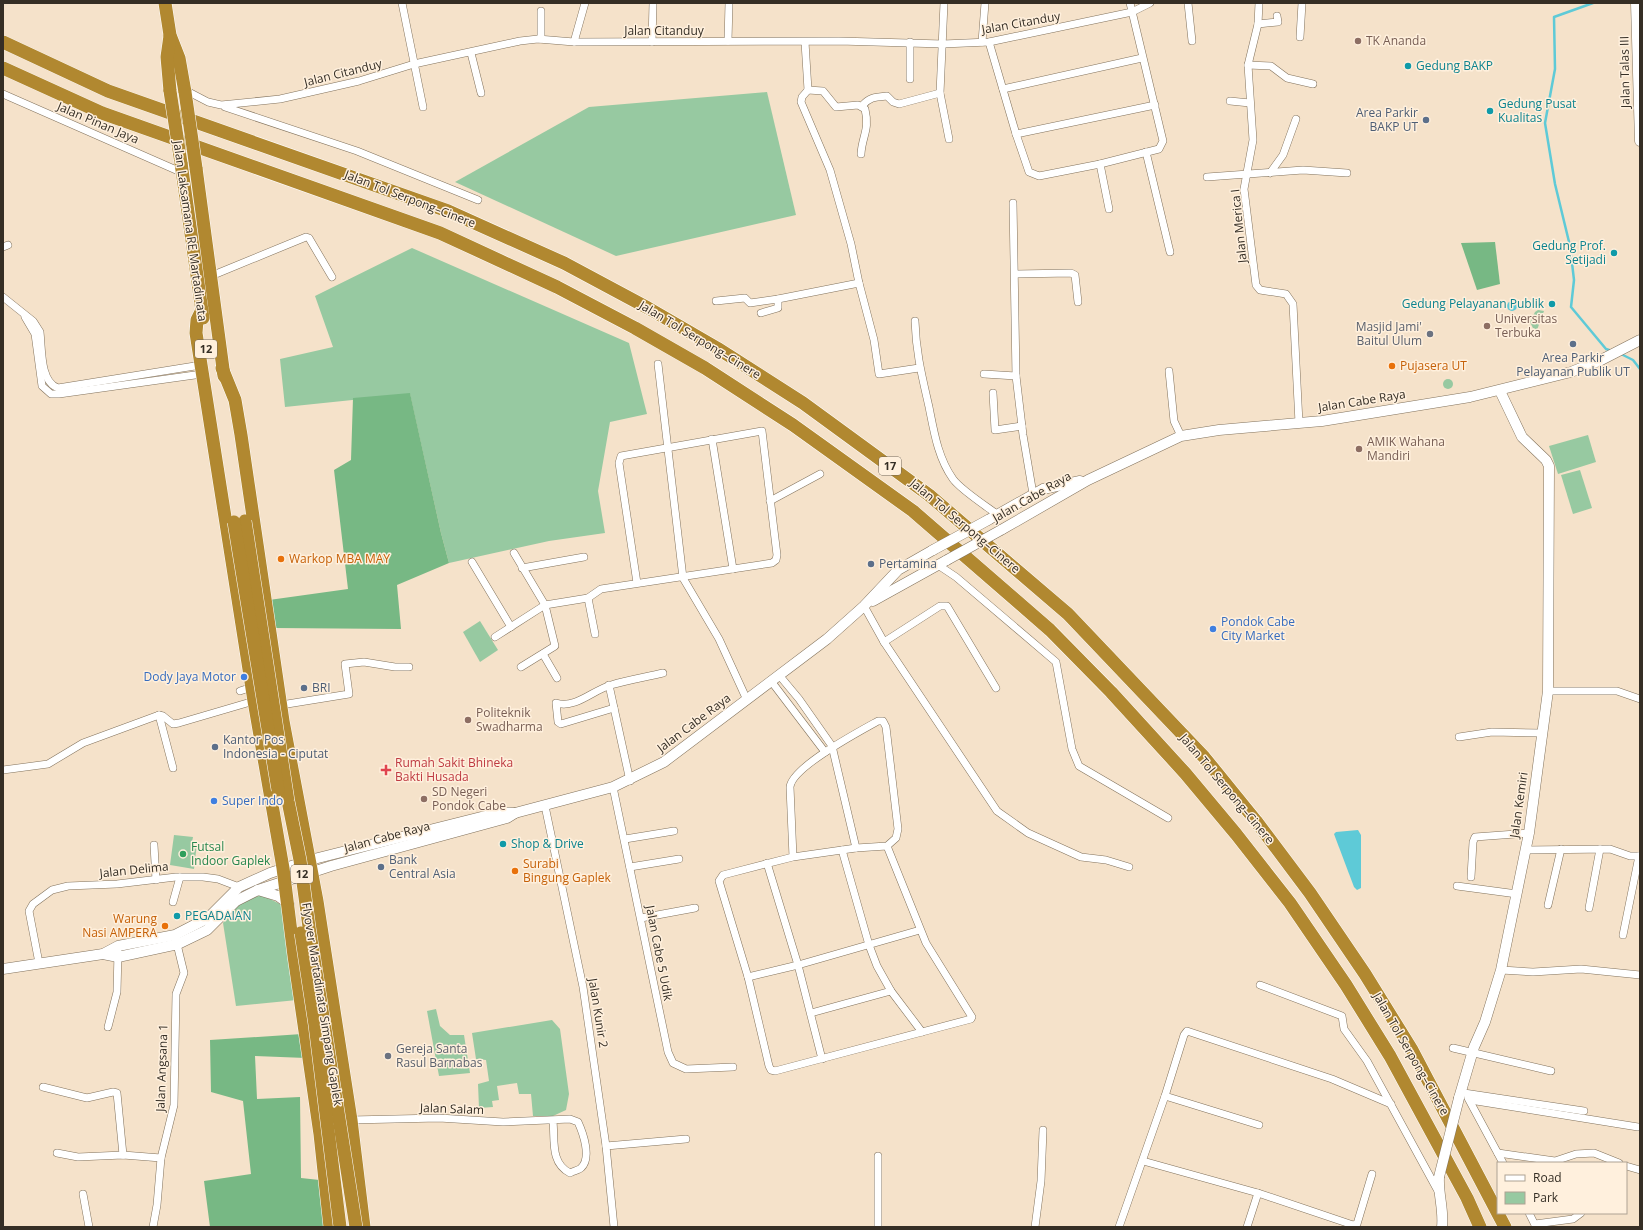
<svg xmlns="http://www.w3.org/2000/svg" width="1643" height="1230" viewBox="0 0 1643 1230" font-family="'Open Sans',sans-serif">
<rect width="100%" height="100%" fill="#f5e2ca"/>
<!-- green -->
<g fill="#97c9a1">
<polygon points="767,92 796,215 616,256 455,182 589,107"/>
<polygon points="412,248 629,343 647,414 610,422 598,491 605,533 549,541 449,563 441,533 410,394 285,407 280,359 333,347 315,296"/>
<polygon points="1538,310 1544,311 1537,330 1533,328 1530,322 1535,312"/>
<circle cx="1448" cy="384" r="5"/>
<polygon points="1588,435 1596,462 1558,474 1549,446"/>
<polygon points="1580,470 1592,508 1573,514 1561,475"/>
<polygon points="480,621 498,650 480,662 463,632"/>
<polygon points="174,835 193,837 192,842 197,843 194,869 170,865"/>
<path d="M262,895l22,11 13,94 -61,6 -13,-83c12,-19 19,-22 39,-28z"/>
<polygon points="436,1009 440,1026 450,1035 464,1035 470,1073 439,1076 427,1011"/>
<polygon points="552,1020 560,1029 569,1094 566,1110 553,1116 533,1116 531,1094 519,1094 517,1083 497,1086 499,1100 492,1101 493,1107 479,1108 478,1084 489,1081 486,1060 476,1059 472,1033"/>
</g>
<!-- forest -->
<g fill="#77b884">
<polygon points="1495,242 1500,284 1477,290 1461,243"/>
<polygon points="410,393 441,533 449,563 397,585 401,629 275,628 269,600 348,589 334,470 351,460 353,398"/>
<polygon points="302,1034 306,1058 255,1056 257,1099 300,1097 301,1178 338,1182 345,1227 210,1227 204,1181 251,1174 243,1101 211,1092 210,1040"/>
</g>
<!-- water -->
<g fill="#5ecad7">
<circle cx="1512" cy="306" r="5"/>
<polygon points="1358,830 1361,835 1361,888 1357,890 1354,887 1334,834 1336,832"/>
</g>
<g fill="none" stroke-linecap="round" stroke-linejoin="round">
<!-- stream -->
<g stroke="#5ecad7" stroke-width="2.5">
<polyline points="1593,3 1554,17 1555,69 1545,123 1555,184 1570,246 1574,280 1571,307 1606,349 1612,351"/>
<polyline points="1621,354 1633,360 1640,369"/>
</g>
<!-- street casing -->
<g stroke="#82725c" stroke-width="8">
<g id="street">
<polyline points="402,3 423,107"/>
<polyline points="944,3 940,93 949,139"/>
<polyline points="1188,3 1192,41"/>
<polyline points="1259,3 1258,24 1248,65 1253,140 1244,189 1256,285 1260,290 1286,294 1293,304 1299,423"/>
<polyline points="541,11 541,39"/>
<polyline points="1258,24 1278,22 1277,16"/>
<polyline points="1300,37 1302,3"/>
<polyline points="728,41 729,3"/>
<polyline points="574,42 585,3"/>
<polyline points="652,42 653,3"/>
<polyline points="805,42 808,90 802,97 801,102 830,170 851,244 859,283"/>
<polyline points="982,42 985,3"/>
<polyline points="989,42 1016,134 1029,172 1039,176 1100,164 1159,149 1163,141 1130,3"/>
<polyline points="471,53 481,93"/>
<polyline points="1248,65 1271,66 1287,78 1313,84"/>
<polyline points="910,79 910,42"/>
<polyline points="1003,89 1142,58"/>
<polyline points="185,90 208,102 221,105 280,99 359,81 414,64 520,41 538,39 574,42 839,41 943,44 989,42 1132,12 1150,3"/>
<path d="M808,90l15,1 13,16 22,-2 7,4c5,21 -3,27 -4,45"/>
<polyline points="3,94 183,173"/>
<polyline points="1230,101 1250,103"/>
<path d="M862,106c7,-9 14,-9 25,-10l6,6 6,2 41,-11"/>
<polyline points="225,107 357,151 478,200"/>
<polyline points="1016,134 1155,105"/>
<polyline points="1146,152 1170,252"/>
<polyline points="1100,164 1109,209"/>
<polyline points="1270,173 1283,155 1296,119"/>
<polyline points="1207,177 1303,170 1347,173"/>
<polyline points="1013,203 1016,376 1023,435 1033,494"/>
<polyline points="3,247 8,245"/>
<polyline points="1015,274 1071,273 1075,275 1078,302"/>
<polyline points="211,276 306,237 309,238 332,277"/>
<path d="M3,297l30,24 7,11c2,17 0,50 18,56l143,-23"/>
<polyline points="716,301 745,298 750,303 778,299 859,283 874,340 879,374 919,368"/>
<polyline points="761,313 778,308 778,299"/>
<polyline points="25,317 35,334 42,386 51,394 59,394 202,374"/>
<path d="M915,321c1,32 7,55 14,86 5,25 9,51 24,72 8,11 33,27 45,36"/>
<polyline points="658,364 683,578 719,639 747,700"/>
<polyline points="1169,371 1174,421 1181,436"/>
<polyline points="984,374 1016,376"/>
<polyline points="993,393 995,430 1022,426"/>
<polyline points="712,439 733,569"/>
<polyline points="770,501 820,474"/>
<polyline points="514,553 545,605 555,646 521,667"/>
<polyline points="472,562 511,627"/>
<polyline points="938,565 956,577 1056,662 1072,749 1079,766 1168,818"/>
<polyline points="522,568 584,557"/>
<polyline points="864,606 884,642 997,811 1028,833 1081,857 1106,860 1129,867"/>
<polyline points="595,634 588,598 601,589 772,563 776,560 777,555 762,431 621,456 619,463 637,583"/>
<polyline points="495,637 545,605 588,598"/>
<polyline points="884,642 940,606 947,606 996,688"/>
<polyline points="543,654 557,678"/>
<polyline points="779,675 799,699 832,746 856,848"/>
<polyline points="771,681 825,752"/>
<polyline points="609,685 630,781"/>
<polyline points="240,691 252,687"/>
<polyline points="1548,691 1617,691 1640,699"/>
<polyline points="281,705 349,694 345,664 364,662 395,667 409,667"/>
<path d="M614,708l-53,16 -3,-2 -2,-19c20,6 37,-13 55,-18 17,-5 35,-8 52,-12"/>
<polyline points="159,715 173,768"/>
<polyline points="1459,737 1492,732 1542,733"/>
<polyline points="3,770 48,764 83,743 159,715 163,716 173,724 179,723 254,701"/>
<polyline points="613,787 668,1052 673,1063 686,1069 733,1067"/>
<polyline points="545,806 583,987 606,1146 614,1227"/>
<polyline points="625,839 674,831"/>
<polyline points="154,845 156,880"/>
<polyline points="842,850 869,945 877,966 891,991 922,1032"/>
<polyline points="1526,850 1610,849 1630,856 1640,856"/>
<path d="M793,857l-3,-70c2,-20 70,-56 88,-66h5l3,6 12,102 -2,9 -9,8 -31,2 -63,9 -70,18 -4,6 29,96 21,89 2,4 4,1 196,-52 1,-2 -46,-74 -39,-97"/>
<polyline points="630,867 679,859"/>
<polyline points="1471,877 1473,842 1475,837 1529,833"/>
<polyline points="1457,886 1517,894"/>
<polyline points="173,902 180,877"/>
<polyline points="1548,905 1561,849"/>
<polyline points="1589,908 1600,849"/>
<polyline points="641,918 695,908"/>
<polyline points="1623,935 1639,856"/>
<polyline points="39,963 29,911 33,904 52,890 68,886 117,884 176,877 203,877 218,879 239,887"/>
<polyline points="1501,970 1533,972 1581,969 1640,975"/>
<polyline points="748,977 798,965 767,863"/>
<polyline points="1260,985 1342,1016 1344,1029 1367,1061 1438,1191"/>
<polyline points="811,1013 891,991"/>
<polyline points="108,1027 117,992 118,952"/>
<polyline points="1453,1048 1551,1071"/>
<polyline points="822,1059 798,965 920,930"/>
<polyline points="43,1087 87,1098 113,1092 117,1093 123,1155"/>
<polyline points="1464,1093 1584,1111"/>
<polyline points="1165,1096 1259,1125"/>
<polyline points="1468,1098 1503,1163"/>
<polyline points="1470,1100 1638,1127"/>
<path d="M351,1120l88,-2 64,4 67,-3 8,3c5,11 14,36 3,46 -2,2 -8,3 -11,5 -20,-10 -15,-33 -17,-52"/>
<polyline points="606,1146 686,1139"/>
<polyline points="57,1153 78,1157 123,1155 161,1158"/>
<polyline points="1498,1153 1555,1161 1576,1154 1594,1153 1619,1163"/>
<polyline points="878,1156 878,1227"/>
<polyline points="1143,1161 1258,1193 1353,1225 1357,1224 1372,1174"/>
<polyline points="1626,1166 1640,1170"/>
<polyline points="83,1194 89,1227"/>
<polyline points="1529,1213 1536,1227"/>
<polyline points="1535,1224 1573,1219 1581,1213"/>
<polyline points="153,1227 157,1205 161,1158 174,1105 176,994 184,973 176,940"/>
<polyline points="1035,1227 1041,1181 1043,1130"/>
<polyline points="1119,1227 1165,1096 1184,1035 1187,1031 1332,1079 1391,1104"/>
<polyline points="1247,1227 1258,1193"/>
</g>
</g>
<!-- secondary casing -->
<g stroke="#82725c" stroke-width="11">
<g id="secondary">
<polyline points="1636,3 1640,141"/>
<polyline points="988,520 1043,489 1080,481"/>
<polyline points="1001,530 1088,480 1181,436 1219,430 1322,421 1470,397 1571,372 1601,360 1640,340"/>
<polyline points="873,601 947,560"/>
<polyline points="258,890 278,896 289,904"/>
<polyline points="103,954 118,957 178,944 207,930 236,901 258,890 331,866 507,818 515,813 613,787 664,762 827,639 864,606 898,570 933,550"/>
<polyline points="3,969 103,954 118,946 175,935 208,918 239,887 270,873 310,860 501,812 515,813"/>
<polyline points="1459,1098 1474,1047 1485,1022 1501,970 1529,833 1548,691 1549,466 1546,460 1522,437 1500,391"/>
<path d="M1439,1177c-1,17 5,33 3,50"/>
</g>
</g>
<!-- highway casing -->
<g stroke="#fff" stroke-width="14">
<g id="highway">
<polyline points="165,3 170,35 179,58 185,92"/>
<polyline points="170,36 167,57 170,91"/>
<polyline points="3,42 108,91 448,211 564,263 648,308 717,348 803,403 929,495 1068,614 1204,757 1256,821 1310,893 1365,974 1412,1050 1505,1227"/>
<polyline points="3,68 102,113 440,233 557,287 635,328 705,368 793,425 913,511 1050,630 1111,692 1185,773 1236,834 1290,903 1346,985 1390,1056 1467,1198 1480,1227"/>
<polyline points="181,163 203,318"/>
<polyline points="196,168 224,376"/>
<polyline points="202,310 197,320 196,333 254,701 283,868 294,956 320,1134 330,1227"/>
<polyline points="222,368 235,400 241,435 283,721 317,901 351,1120 364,1227"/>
</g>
</g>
<!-- street -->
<use href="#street" stroke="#fff" stroke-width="7"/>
<!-- secondary -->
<use href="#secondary" stroke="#fff" stroke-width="10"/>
<!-- highway -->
<use href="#highway" stroke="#b18830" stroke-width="13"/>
<!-- secondary-bridge casing -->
<g stroke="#82725c" stroke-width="11" stroke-linecap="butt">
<g id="secondary-bridge">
<polyline points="933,550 988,520"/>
<polyline points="947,560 1001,530"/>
<polyline points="1439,1177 1459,1098"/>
</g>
</g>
<!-- highway-bridge casing -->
<g stroke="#fff" stroke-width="14" stroke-linecap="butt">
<g id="highway-bridge">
<polyline points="170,91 181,163"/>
<polyline points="185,92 196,168"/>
<polyline points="245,521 288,801 300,860 309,927 356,1227"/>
<polyline points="234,522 278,790"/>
<polyline points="301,933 315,1025 340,1227"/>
</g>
</g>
<!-- secondary-bridge -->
<use href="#secondary-bridge" stroke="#fff" stroke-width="10"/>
<!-- highway-bridge -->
<use href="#highway-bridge" stroke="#b18830" stroke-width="13"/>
</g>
<!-- markers -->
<g fill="#8d6e63" stroke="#fff0dd" stroke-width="1.5">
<circle cx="1358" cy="41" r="4"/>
<circle cx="1487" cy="326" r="4"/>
<circle cx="1359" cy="449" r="4"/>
<circle cx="468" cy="720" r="4"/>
<circle cx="424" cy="799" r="4"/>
</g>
<g fill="#0f9aa8" stroke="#fff0dd" stroke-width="1.5">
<circle cx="1408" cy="66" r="4"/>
<circle cx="1490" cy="111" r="4"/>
<circle cx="1614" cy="253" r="4"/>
<circle cx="1552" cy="304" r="4"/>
<circle cx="503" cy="844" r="4"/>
<circle cx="177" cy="916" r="4"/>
</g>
<g fill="#5c6f8a" stroke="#fff0dd" stroke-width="1.5">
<circle cx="1426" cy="120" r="4"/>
<circle cx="1573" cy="344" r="4"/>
<circle cx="871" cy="564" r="4"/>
<circle cx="304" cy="688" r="4"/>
<circle cx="215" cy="747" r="4"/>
<circle cx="381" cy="867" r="4"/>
</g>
<g fill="#6b7280" stroke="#fff0dd" stroke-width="1.5">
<circle cx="1430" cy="334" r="4"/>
<circle cx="388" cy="1056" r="4"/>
</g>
<g fill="#e8710a" stroke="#fff0dd" stroke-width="1.5">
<circle cx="1392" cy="366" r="4"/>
<circle cx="281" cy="559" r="4"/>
<circle cx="515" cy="871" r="4"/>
<circle cx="165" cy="926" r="4"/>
</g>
<g fill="#3f7fe0" stroke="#fff0dd" stroke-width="1.5">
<circle cx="1213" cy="629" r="4"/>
<circle cx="244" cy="677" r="4"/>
<circle cx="214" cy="801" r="4"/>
</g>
<path fill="#e0444e" stroke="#fff0dd" stroke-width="1.5" d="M384 764h4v4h4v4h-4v4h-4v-4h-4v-4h4z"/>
<circle fill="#2e9e5b" stroke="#fff0dd" stroke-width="1.5" cx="183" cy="854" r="4"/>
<g text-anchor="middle" stroke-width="3" stroke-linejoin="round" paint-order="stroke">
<!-- shield labels -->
<g fill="#fff0dd" stroke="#72685c" stroke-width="1">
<rect x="195" y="340" width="22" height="18" rx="3"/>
<rect x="879" y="457" width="22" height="18" rx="3"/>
<rect x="291" y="865" width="22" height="18" rx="3"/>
</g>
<g font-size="11" font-weight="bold" fill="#352e25">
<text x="206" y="353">12</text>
<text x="890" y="470">17</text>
<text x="302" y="878">12</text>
</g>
<!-- street labels -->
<g font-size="12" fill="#352e25" stroke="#fff0dd">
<text transform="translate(1021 23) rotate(-10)" y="4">Jalan Citanduy</text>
<text x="664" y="35">Jalan Citanduy</text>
<text transform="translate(1625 72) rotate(-91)" y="4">Jalan Talas III</text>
<text transform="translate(343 73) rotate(-14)" y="4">Jalan Citanduy</text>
<text transform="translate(98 123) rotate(23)" y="4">Jalan Pinan Jaya</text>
<text transform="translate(410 199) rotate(21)" y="4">Jalan Tol Serpong–Cinere</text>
<text transform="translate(1239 226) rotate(-96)" y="4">Jalan Merica I</text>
<text transform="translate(190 231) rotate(82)" y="4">Jalan Laksamana RE Martadinata</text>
<text transform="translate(700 340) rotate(31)" y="4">Jalan Tol Serpong–Cinere</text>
<text transform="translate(1362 401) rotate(-9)" y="4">Jalan Cabe Raya</text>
<text transform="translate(1032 497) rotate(-30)" y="4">Jalan Cabe Raya</text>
<text transform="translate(965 526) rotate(40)" y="4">Jalan Tol Serpong–Cinere</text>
<text transform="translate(694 723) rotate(-37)" y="4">Jalan Cabe Raya</text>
<text transform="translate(1227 789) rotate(50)" y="4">Jalan Tol Serpong–Cinere</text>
<text transform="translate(1519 805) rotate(-82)" y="4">Jalan Kemiri</text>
<text transform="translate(387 837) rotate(-15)" y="4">Jalan Cabe Raya</text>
<text transform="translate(134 870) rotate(-6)" y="4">Jalan Delima</text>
<text transform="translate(659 953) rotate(79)" y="4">Jalan Cabe 5 Udik</text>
<text transform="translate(322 1004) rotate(81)" y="4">Flyover Martadinata Simpang Gaplek</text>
<text transform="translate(598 1013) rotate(81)" y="4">Jalan Kunir 2</text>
<text transform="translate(1411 1054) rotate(60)" y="4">Jalan Tol Serpong–Cinere</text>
<text transform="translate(162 1068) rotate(-88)" y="4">Jalan Angsana 1</text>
<text transform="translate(452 1109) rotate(2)" y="4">Jalan Salam</text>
</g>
<!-- education labels -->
<g font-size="12" fill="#785e54" stroke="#fff0dd" text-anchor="start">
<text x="1366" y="45">TK Ananda</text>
<text x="1495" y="323">Universitas<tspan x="1495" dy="14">Terbuka</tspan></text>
<text x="1367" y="446">AMIK Wahana<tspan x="1367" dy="14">Mandiri</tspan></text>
<text x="476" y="717">Politeknik<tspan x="476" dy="14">Swadharma</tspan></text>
<text x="432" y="796">SD Negeri<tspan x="432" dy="14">Pondok Cabe</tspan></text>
</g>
<!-- culture labels -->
<g font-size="12" fill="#0d838f" stroke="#fff0dd" text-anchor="start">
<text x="1416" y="70">Gedung BAKP</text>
<text x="1498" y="108">Gedung Pusat<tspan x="1498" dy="14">Kualitas</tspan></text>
<text x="1606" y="250" text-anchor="end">Gedung Prof.<tspan x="1606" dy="14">Setijadi</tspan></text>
<text x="1544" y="308" text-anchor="end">Gedung Pelayanan Publik</text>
<text x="511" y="848">Shop &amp; Drive</text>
<text x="185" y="920">PEGADAIAN</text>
</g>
<!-- service labels -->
<g font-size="12" fill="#4e5e75" stroke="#fff0dd" text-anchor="start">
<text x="1418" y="117" text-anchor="end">Area Parkir<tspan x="1418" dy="14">BAKP UT</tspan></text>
<text x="1573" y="362" text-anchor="middle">Area Parkir<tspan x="1573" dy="14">Pelayanan Publik UT</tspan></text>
<text x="879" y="568">Pertamina</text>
<text x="312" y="692">BRI</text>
<text x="223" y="744">Kantor Pos<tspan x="223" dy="14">Indonesia - Ciputat</tspan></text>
<text x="389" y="864">Bank<tspan x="389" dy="14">Central Asia</tspan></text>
</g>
<!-- worship labels -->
<g font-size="12" fill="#5b616d" stroke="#fff0dd" text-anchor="end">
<text x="1422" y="331">Masjid Jami'<tspan x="1422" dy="14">Baitul Ulum</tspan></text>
<text x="396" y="1053" text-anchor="start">Gereja Santa<tspan x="396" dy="14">Rasul Barnabas</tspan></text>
</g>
<!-- food labels -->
<g font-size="12" fill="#c56008" stroke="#fff0dd" text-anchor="start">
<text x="1400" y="370">Pujasera UT</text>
<text x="289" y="563">Warkop MBA MAY</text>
<text x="523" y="868">Surabi<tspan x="523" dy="14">Bingung Gaplek</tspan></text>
<text x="157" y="923" text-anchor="end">Warung<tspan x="157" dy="14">Nasi AMPERA</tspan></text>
</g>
<!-- shop labels -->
<g font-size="12" fill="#366cbe" stroke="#fff0dd" text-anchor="start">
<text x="1221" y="626">Pondok Cabe<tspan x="1221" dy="14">City Market</tspan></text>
<text x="236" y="681" text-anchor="end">Dody Jaya Motor</text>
<text x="222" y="805">Super Indo</text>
</g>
<!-- health labels -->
<g font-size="12" fill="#be3a42" stroke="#fff0dd" text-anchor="start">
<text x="395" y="767">Rumah Sakit Bhineka<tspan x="395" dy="14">Bakti Husada</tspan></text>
</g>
<!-- leisure labels -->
<g font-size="12" fill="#27864d" stroke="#fff0dd" text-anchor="start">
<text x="191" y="851">Futsal<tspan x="191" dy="14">Indoor Gaplek</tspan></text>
</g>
</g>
<!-- border -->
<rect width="1643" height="1230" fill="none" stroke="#352e25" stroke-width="8"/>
<!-- legend -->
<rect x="1497" y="1162" width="130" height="52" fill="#fff0dd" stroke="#aea293"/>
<rect x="1505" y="1175" width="20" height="6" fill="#ffffff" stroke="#aea293"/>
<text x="1533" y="1182" font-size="12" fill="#352e25">Road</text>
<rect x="1505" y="1192" width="20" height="12" fill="#97c9a1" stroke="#aea293"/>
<text x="1533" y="1202" font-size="12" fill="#352e25">Park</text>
</svg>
